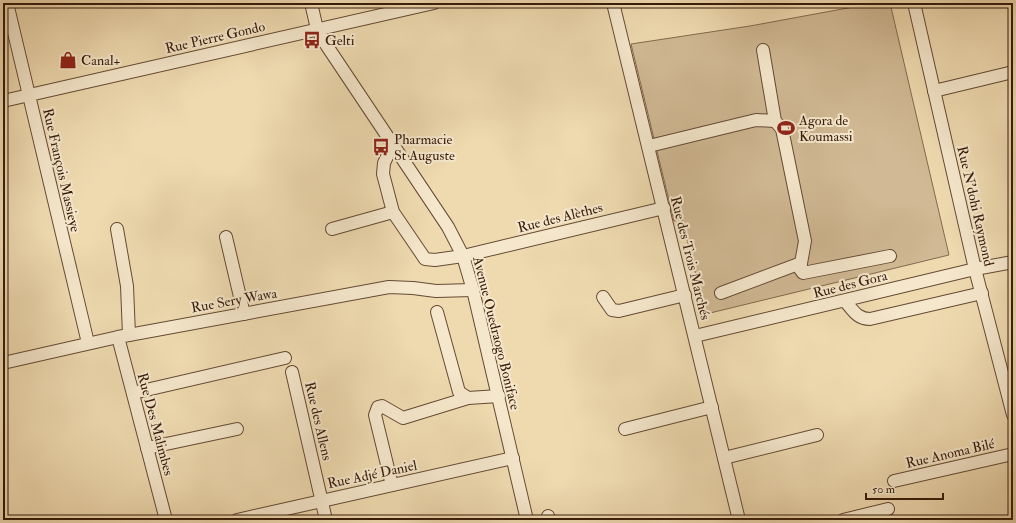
<svg xmlns="http://www.w3.org/2000/svg" width="1016" height="523" viewBox="0 0 1016 523" font-family="'IM FELL Double Pica',serif">
<rect width="100%" height="100%" fill="#efdab0"/>
<filter id="stains"><feTurbulence type="fractalNoise" baseFrequency=".005" numOctaves="4"/><feColorMatrix values="0 0 0 0 .2 0 0 0 0 .09 0 0 0 0 .02 0 0 0 .5 -.17"/></filter>
<radialGradient id="worn" r=".72"><stop offset=".6" stop-color="#630" stop-opacity="0"/><stop offset="1" stop-color="#630" stop-opacity=".3"/></radialGradient>
<!-- green -->
<polygon fill="#d0b994" stroke="#836a4f" points="875,3 890,3 949,255 706,314 682,220 674,221 631,44 750,26"/>
<g fill="none" stroke-linecap="round" stroke-linejoin="round">
<!-- minor casing -->
<g stroke="#644a34" stroke-width="14">
<g id="minor">
<polyline points="7,3 88,343"/>
<polyline points="311,3 317,29 327,46 448,227 463,256 473,290 527,520"/>
<polyline points="613,3 739,520"/>
<polyline points="914,3 975,269 1013,415"/>
<polyline points="763,50 775,121 782,129 805,241 800,269 803,273 890,256"/>
<polyline points="934,91 1013,72"/>
<polyline points="3,101 434,3"/>
<polyline points="393,144 384,163 383,174 393,212 425,259 435,260 463,256 664,208"/>
<polyline points="649,146 756,120 775,121"/>
<polyline points="117,229 127,286 129,335"/>
<polyline points="332,229 393,212"/>
<polyline points="226,237 244,314"/>
<polyline points="721,293 801,263"/>
<polyline points="603,297 612,310 619,311 685,295"/>
<path d="M845,301c8,9 12,18 25,18l112,-26"/>
<polyline points="437,312 459,392 468,398 499,396"/>
<polyline points="695,336 975,269 1013,262"/>
<polyline points="118,337 166,520"/>
<polyline points="3,363 118,337 389,287 413,288 436,291 473,290"/>
<polyline points="292,372 326,520"/>
<polyline points="133,393 285,358"/>
<polyline points="625,429 712,407"/>
<polyline points="147,448 237,429"/>
<polyline points="724,458 817,435"/>
<polyline points="894,481 1013,454"/>
<polyline points="392,485 375,415 378,407 382,406 403,418 468,398"/>
<polyline points="548,516 549,520"/>
<polyline points="237,520 513,458"/>
<polyline points="843,520 888,509"/>
</g>
</g>
<!-- minor -->
<use href="#minor" stroke="#f5e7cc" stroke-width="12"/>
</g>
<!-- icons -->
<defs>
<g id="bus-bare" transform="scale(1.38)"><path d="M-5-6H5V4H4V6H2V4H-2V6H-4V4H-5ZM-3.5-4V0h7V-4ZM-3.5 1.2v1.5H-2V1.2ZM2 1.2v1.5H3.5V1.2Z" fill="#8f2418" stroke="#f5e7cc" stroke-width="2.5" paint-order="stroke"/></g>
<g id="shop-bare" transform="scale(1.38)"><path d="M-5-2.5h2.3a2.7 3.5 0 0 1 5.4 0H5L5.5 6h-11ZM-1.5-2.5h3a1.5 2.3 0 0 0-3 0Z" fill="#8f2418" stroke="#f5e7cc" stroke-width="2.5" paint-order="stroke"/></g>
<g id="stadium-bare" transform="scale(1.38)"><path d="M0-5a6.5 5 0 1 0 0 10a6.5 5 0 1 0 0-10ZM-3.5-1.8h7v3.6h-7Z" fill="#8f2418" stroke="#f5e7cc" stroke-width="2.5" paint-order="stroke"/></g>
</defs>
<g fill-rule="evenodd">
<use href="#bus-bare" x="312" y="40"/>
<use href="#shop-bare" x="68" y="60"/>
<use href="#stadium-bare" x="786" y="128"/>
<use href="#bus-bare" x="381" y="147"/>
</g>
<g text-anchor="middle" stroke-width="4" stroke-linejoin="round" paint-order="stroke">
<!-- street labels -->
<g font-size="14" fill="#361a0a" stroke="#f5e7cc">
<text transform="translate(215 37) rotate(-13)" y="5">Rue Pierre Gondo</text>
<text transform="translate(62 170) rotate(77)" y="5">Rue François Massieye</text>
<text transform="translate(976 206) rotate(77)" y="5">Rue N'dohi Raymond</text>
<text transform="translate(560 217) rotate(-14)" y="5">Rue des Alèthes</text>
<text transform="translate(691 258) rotate(76)" y="5">Rue des Trois Marchés</text>
<text transform="translate(850 284) rotate(-14)" y="5">Rue des Gora</text>
<text transform="translate(234 300) rotate(-10)" y="5">Rue Sery Wawa</text>
<text transform="translate(497 333) rotate(76)" y="5">Avenue Ouedraogo Boniface</text>
<text transform="translate(319 421) rotate(77)" y="5">Rue des Allens</text>
<text transform="translate(156 424) rotate(75)" y="5">Rue Des Malimbes</text>
<text transform="translate(950 453) rotate(-13)" y="5">Rue Anoma Bilé</text>
<text transform="translate(372 474) rotate(-12)" y="5">Rue Adjé Daniel</text>
</g>
<!-- poi labels -->
<g font-size="14" fill="#361a0a" stroke="#f5e7cc" text-anchor="start">
<text x="325" y="45">Gelti</text>
<text x="81" y="65">Canal+</text>
<text x="799" y="125">Agora de<tspan x="799" dy="16">Koumassi</tspan></text>
<text x="394" y="144">Pharmacie<tspan x="394" dy="16">St Auguste</tspan></text>
</g>
</g>
<!-- margin -->
<rect width="1016" height="523" fill="none" stroke="#efdab0" stroke-width="16"/>
<rect x="4" y="4" width="1008" height="515" fill="none" stroke="#361a0a" stroke-width="2"/>
<rect x="8" y="8" width="1000" height="507" fill="none" stroke="#361a0a"/>
<!-- scale -->
<path d="M866 493v6h77v-6" fill="none" stroke="#361a0a" stroke-width="2"/>
<text x="872" y="493" font-size="12" fill="#361a0a" stroke="#f5e7cc" stroke-width="3" paint-order="stroke">50 m</text>
<rect width="100%" height="100%" filter="url(#stains)"/>
<rect width="100%" height="100%" fill="url(#worn)"/>
</svg>
